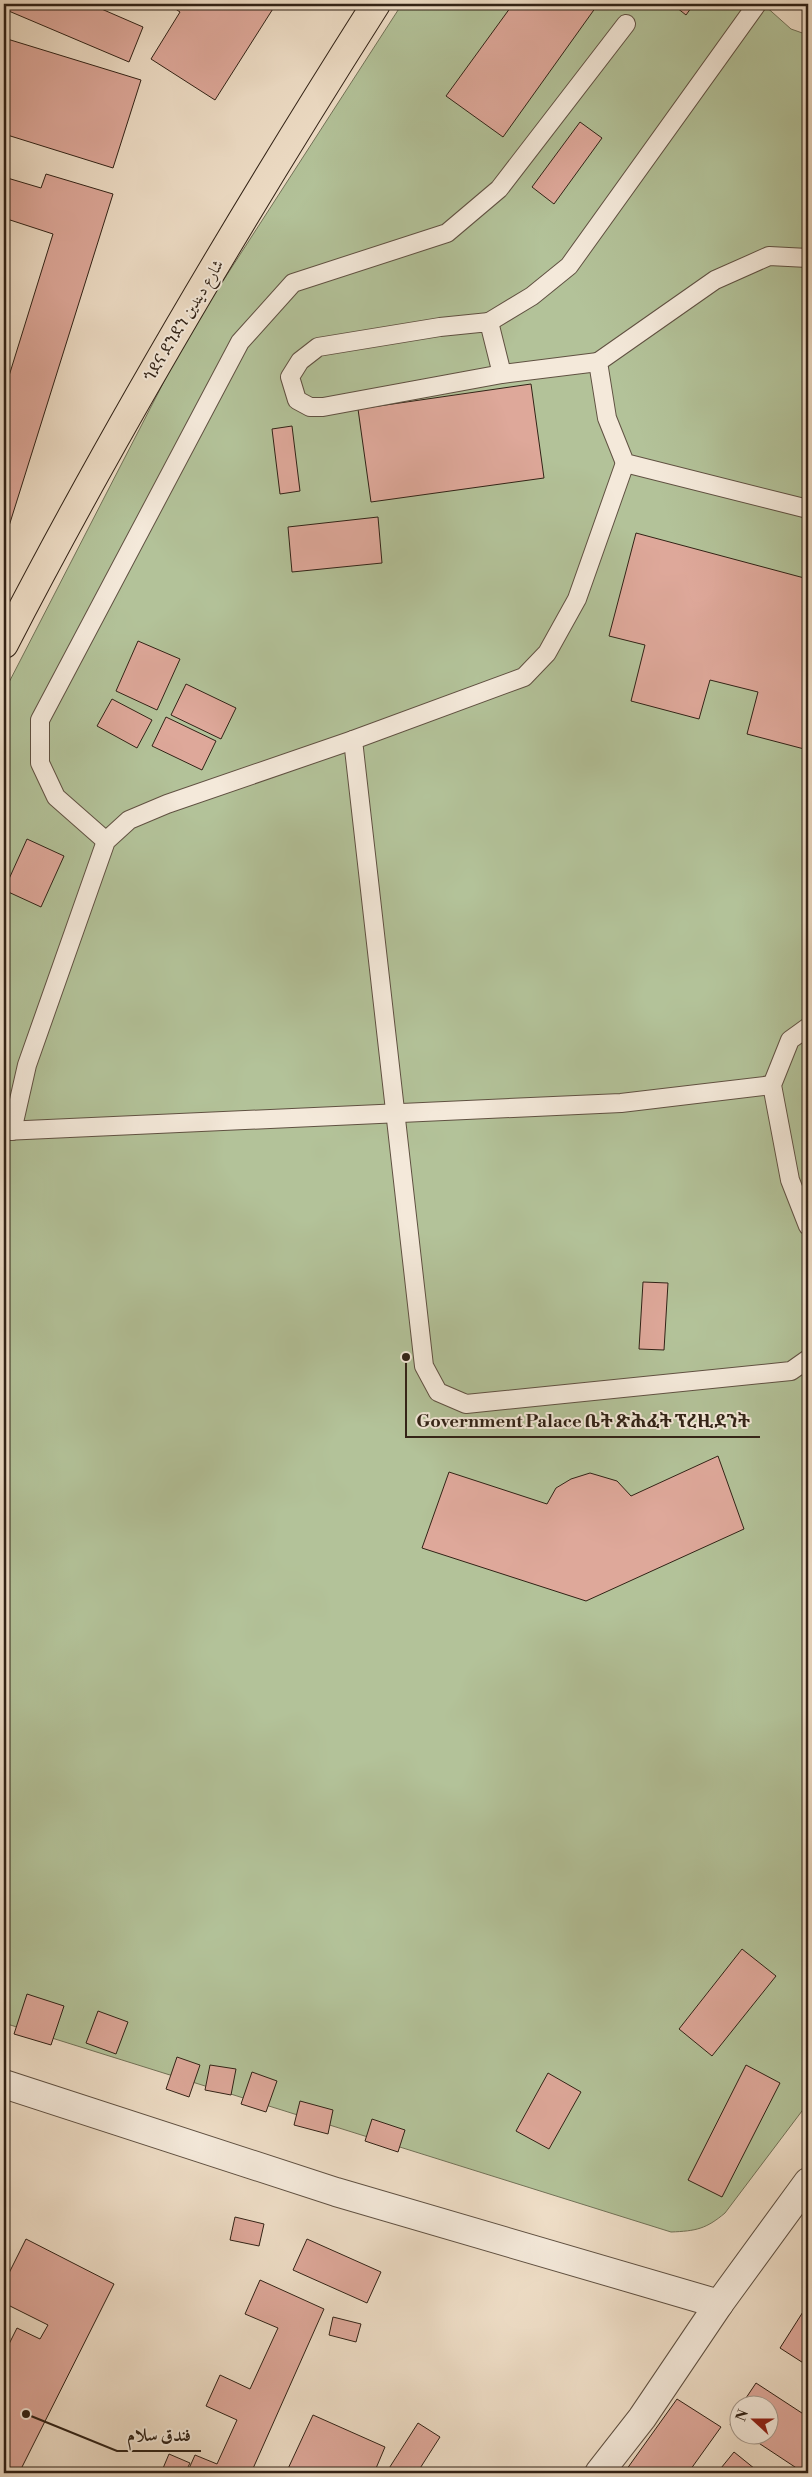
<svg xmlns="http://www.w3.org/2000/svg" width="812" height="2477" viewBox="0 0 812 2477" font-family="'Libre Bodoni',Amiri,'Noto Serif Ethiopic',serif">
<rect width="100%" height="100%" fill="#eeddc6"/>
<filter id="stains"><feTurbulence type="fractalNoise" baseFrequency=".004" numOctaves="4"/><feColorMatrix values="0 0 0 0 .2 0 0 0 0 .09 0 0 0 0 .02 0 0 0 .5 -.17"/></filter>
<radialGradient id="worn" r=".72"><stop offset=".6" stop-color="#630" stop-opacity="0"/><stop offset="1" stop-color="#630" stop-opacity=".3"/></radialGradient>
<!-- green -->
<path fill="#b3c299" stroke="#727258" d="M402,4h361l28,25 17,6v2068l-83,110c-19,16 -29,18 -54,19l-667,-209v-1331l184,-357z"/>
<!-- building -->
<g fill="#dea89a" stroke="#312216">
<polygon points="4,4 90,4 143,27 129,62 4,9"/>
<polygon points="168,4 276,4 215,100 151,59 180,12"/>
<polygon points="513,4 591,4 596,7 503,137 446,96"/>
<polygon points="672,4 694,4 686,15"/>
<polygon points="4,38 141,80 113,168 4,134"/>
<polygon points="580,122 602,138 554,204 532,187"/>
<polygon points="46,174 113,194 4,542 4,392 53,234 4,218 4,177 41,188"/>
<polygon points="531,384 544,478 371,502 358,409"/>
<polygon points="292,426 300,491 280,494 272,429"/>
<polygon points="378,517 382,563 292,572 288,527"/>
<polygon points="636,533 808,579 808,750 747,734 758,692 710,680 699,719 631,701 645,645 609,636"/>
<polygon points="138,641 180,659 157,710 116,691"/>
<polygon points="186,684 236,708 221,739 171,715"/>
<polygon points="112,699 152,720 137,748 97,726"/>
<polygon points="166,717 216,741 202,770 152,746"/>
<polygon points="27,839 64,856 41,907 4,890"/>
<polygon points="643,1282 668,1283 664,1350 639,1349"/>
<polygon points="718,1456 744,1529 586,1601 422,1548 449,1472 547,1504 556,1488 571,1479 590,1473 617,1481 631,1496"/>
<polygon points="742,1949 776,1976 712,2056 679,2029"/>
<polygon points="27,1994 64,2006 51,2045 14,2034"/>
<polygon points="98,2011 128,2022 116,2054 86,2043"/>
<polygon points="177,2057 200,2065 189,2097 166,2089"/>
<polygon points="210,2065 236,2069 231,2095 205,2090"/>
<polygon points="746,2065 780,2083 722,2197 688,2180"/>
<polygon points="252,2072 277,2081 266,2112 241,2104"/>
<polygon points="548,2073 581,2092 549,2149 516,2131"/>
<polygon points="300,2101 333,2110 328,2134 294,2125"/>
<polygon points="372,2119 405,2130 398,2152 365,2141"/>
<polygon points="235,2217 264,2224 259,2246 230,2240"/>
<polygon points="26,2239 114,2284 19,2473 4,2473 4,2354 17,2328 40,2339 48,2325 4,2303 4,2283"/>
<polygon points="307,2239 381,2272 367,2303 293,2270"/>
<polygon points="260,2280 324,2309 251,2473 187,2473 195,2455 217,2464 237,2420 206,2406 220,2375 250,2389 278,2328 245,2314"/>
<polygon points="808,2304 808,2366 780,2348"/>
<polygon points="333,2317 361,2324 356,2342 329,2335"/>
<polygon points="756,2383 808,2417 808,2473 804,2473 745,2434 770,2434 770,2404 742,2404"/>
<polygon points="677,2399 721,2427 688,2473 624,2473"/>
<polygon points="740,2409 740,2431 730,2425"/>
<polygon points="313,2415 385,2447 374,2473 286,2473"/>
<polygon points="418,2423 440,2437 417,2473 386,2473"/>
<polygon points="734,2452 760,2473 717,2473"/>
<polygon points="169,2454 190,2463 185,2473 161,2473"/>
</g>
<g fill="none" stroke-linecap="round" stroke-linejoin="round">
<!-- service casing -->
<g stroke="#605142" stroke-width="20">
<g id="service">
<polyline points="808,258 769,256 715,280 598,362 607,418 625,463 808,509"/>
<polyline points="489,322 532,296 569,266 757,4"/>
<polyline points="502,374 323,407 310,407 297,400 290,377 300,361 318,347 440,327 489,322 502,374 598,362"/>
<polyline points="625,463 577,599 547,653 524,677 353,740 424,1366 438,1392 466,1404 791,1371 808,1359"/>
<polyline points="106,841 56,797 40,763 40,720 240,342 293,283 447,233 499,189 626,24"/>
<polyline points="808,1027 790,1040 772,1085 790,1180 808,1226"/>
<polyline points="4,1131 621,1103 772,1085"/>
<polyline points="12,1131 27,1065 106,841 129,820 167,804 353,740"/>
</g>
</g>
<!-- minor casing -->
<g stroke="#605142" stroke-width="30">
<g id="minor">
<polyline points="4,2084 336,2192 719,2304"/>
<polyline points="599,2473 642,2418 719,2304 808,2182"/>
</g>
</g>
<!-- primary casing -->
<g stroke="#312216" stroke-width="30">
<path id="primary" d="M4,644c113,-219 240,-432 372,-640"/>
</g>
<!-- service -->
<use href="#service" stroke="#f4e9da" stroke-width="18"/>
<!-- minor -->
<use href="#minor" stroke="#f4e9da" stroke-width="28"/>
<!-- primary -->
<use href="#primary" stroke="#eeddc6" stroke-width="28"/>
</g>
<g text-anchor="middle" stroke-width="4" stroke-linejoin="round" paint-order="stroke">
<!-- street labels -->
<g font-size="16" fill="#312216" stroke="#f4e9da">
<text transform="translate(183 320) rotate(-59)" y="6">ጎደና ደንደን شارع ديندين</text>
</g>
</g>
<!-- callouts -->
<path fill="none" stroke="#312216" stroke-width="2" d="M406 1357L406 1437H760M26 2414L117 2451H201"/>
<g fill="#312216" stroke="#f4e9da" stroke-width="2">
<circle cx="406" cy="1357" r="5"/>
<circle cx="26" cy="2414" r="5"/>
</g>
<g font-size="18" text-anchor="middle" font-weight="bold" fill="#312216" stroke="#f4e9da" stroke-width="4" stroke-linejoin="round" paint-order="stroke">
<text x="583" y="1427">Government Palace ቤት ጽሕፈት ፕረዚደንት</text>
<text x="159" y="2441">فندق سلام</text>
</g>
<!-- margin -->
<rect width="812" height="2477" fill="none" stroke="#eeddc6" stroke-width="20"/>
<rect x="5" y="5" width="802" height="2467" fill="none" stroke="#312216" stroke-width="2.5"/>
<rect x="10" y="10" width="792" height="2457" fill="none" stroke="#312216"/>
<!-- north arrow -->
<g transform="translate(754 2420) rotate(291)"><circle r="24" fill="#f4e9da" stroke="#a6998c"/>
<path d="M0-4L9 19L0 12L-9 19Z" fill="#8f2418"/>
<text y="-8" font-size="14" font-weight="bold" text-anchor="middle" fill="#312216">N</text>
</g>
<rect width="100%" height="100%" filter="url(#stains)"/>
<rect width="100%" height="100%" fill="url(#worn)"/>
</svg>
